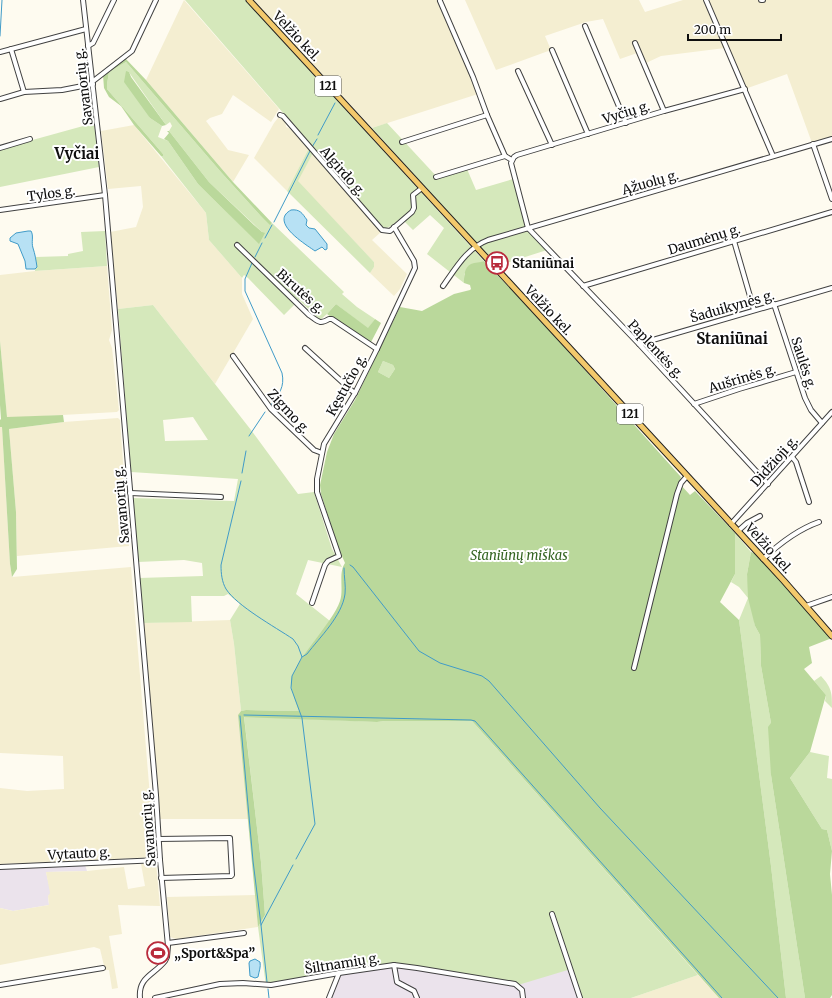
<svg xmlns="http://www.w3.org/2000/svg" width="832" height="998" viewBox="0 0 832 998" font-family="Merriweather,serif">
<rect width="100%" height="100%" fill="#fefbf0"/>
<!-- industrial -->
<g fill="#ebe3ec">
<polygon points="85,865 87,871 46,872 51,893 48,896 49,905 13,911 0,908 0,869"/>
<polygon points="389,966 571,969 580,998 330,998 339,973"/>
</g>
<!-- farmland -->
<g fill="#f4eed1">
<polygon points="184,0 279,109 271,122 233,95 222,114 210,118 206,121 228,150 249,155 233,182 146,80"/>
<polygon points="253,0 438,0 472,76 478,94 372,128"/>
<polygon points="465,0 639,0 645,12 683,0 704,0 725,48 661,56 646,63 640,52 620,59 603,19 586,22 545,36 551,50 496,70"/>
<polygon points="706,0 832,0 832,137 812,143 787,74 745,89"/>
<polygon points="278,118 282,118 285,120 286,127 291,129 309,148 287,191 254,158 274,123"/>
<polygon points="134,125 206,213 209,240 242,278 242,294 253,319 215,384 153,305 118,309 110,232 136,227 143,207 141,186 108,189 101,131"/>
<polygon points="313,153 381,232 372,240 407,274 400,289 394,296 370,273 374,267 374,262 297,181"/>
<polygon points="107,266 112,330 109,340 112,348 119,410 117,412 7,418 0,341 0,275 35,271"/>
<polygon points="118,418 120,420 129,546 17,556 16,512 9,429 64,422"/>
<polygon points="0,427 2,427 10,564 12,577 131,567 155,857 78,861 0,864 0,788 27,791 64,789 63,756 0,753"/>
<polygon points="230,620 234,644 241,711 238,715 248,819 160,819 143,623"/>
<polygon points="156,863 160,906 118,905 122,934 109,936 118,988 112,989 109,970 105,970 100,949 94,947 0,965 0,908 13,911 49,905 48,896 50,893 46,872 87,871 124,867 128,889 145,886 141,864"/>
<polygon points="255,895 258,927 176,939 170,937 167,897"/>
<polygon points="698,975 719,998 631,998"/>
</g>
<!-- green -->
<g fill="#d5e8bb" fill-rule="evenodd">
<polygon points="185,0 245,0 484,261 480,263 476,263 464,274 464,283 427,254 444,228 430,215 413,230 401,218 391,226 384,229"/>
<path d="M126,62l94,109 39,43 12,10 1,-1 72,69 -2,2 15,13 18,12 -7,10 -32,-25 -9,10 -7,6 -21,-20 -15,15 -36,-37 -4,-3 -2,3 -33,-38 -3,-27 -45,-57h2v-2l-56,-65v-5l2,-12zM128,71l38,54 4,-3 2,4 -3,5 40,51 53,50 -3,11 -47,-45 -14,-14 -30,-43 -10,-4 4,-11 -12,-8z"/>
<polygon points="94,123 99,167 0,187 0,149"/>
<polygon points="387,123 438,178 467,169 476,190 513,179 528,230 547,250 497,266 372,128"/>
<polygon points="309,148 313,153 298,181 374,262 374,267 370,273 287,191"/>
<polygon points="105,231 107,266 35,271 36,257 68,256 68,254 83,251 81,232"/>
<path d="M153,305l98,125 47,64 16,-2 18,57 10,18 -34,-7 -12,34 34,27 -35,48 -4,14 8,28 -53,-1 -5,1 -7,-67 -4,-24 10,-16 -12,-10 -4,2h-33l1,26 -49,1 -4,-45 64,-2 -1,-13 -18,-3 -46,2 -5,-64 101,3 4,-22 -107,-7 -13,-163zM193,417l15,23 -43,1 -2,-21z"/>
<polygon points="383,361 393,365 395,369 389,378 378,372"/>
<polygon points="735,533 751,552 747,574 755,626 760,635 761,666 771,723 771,775 805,998 786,998 771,866 739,620 748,598 739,587 731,582 735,574"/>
<path d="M821,676c11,12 11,17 11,32l-7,-7 1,-6 -12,-14z"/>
<polygon points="244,716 377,722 385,721 472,721 698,975 631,998 580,998 571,969 518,985 394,965 266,986 258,927 265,915 261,862"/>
<polygon points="810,752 829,756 827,778 832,779 832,851 827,830 822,829 790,778"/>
</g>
<!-- forest -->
<g fill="#bad89b" fill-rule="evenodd">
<polygon points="125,58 146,80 233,182 272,223 270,225 259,214 220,171 126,62 109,72 107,84 107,89 163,154 163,156 161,156 134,125 121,106 109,97 104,88 103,75"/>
<polygon points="126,71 129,72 131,77 166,125 162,126 150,118 124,82"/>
<polygon points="167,131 169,131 209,182 254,225 262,232 265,233 259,244 212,198 198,184 168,141 164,139 169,133"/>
<path d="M484,261l56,59 141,157 -2,6 11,12 5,-4 40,42v41l-15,28 19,18 32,246 15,132h-67l-247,-277h-87l-8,1 -133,-5 17,145 4,53 -7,12 -20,-212 3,-4 5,-1 53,1c-3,-9 -7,-18 -8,-27 -2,-18 42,-61 49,-83 4,-12 -2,-28 5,-38l-7,-16 -17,-53 -1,-9 7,-33 7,-18 21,-34 45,-93 22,4 32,-17 16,-4 1,-1 -1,-4 -6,-2c0,-6 0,-16 7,-19 4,-2 9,-1 13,-3zM383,361l10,4 2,4 -6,9 -11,-6z"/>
<polygon points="336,304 368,328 375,319 381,323 370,344 327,314"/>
<polygon points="0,341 7,417 63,415 64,422 9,429 16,512 17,569 12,577 10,564 2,427 0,427 0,420 1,419 0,405"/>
<polygon points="751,552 761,556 832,638 809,647 812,663 804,669 826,695 810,752 790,778 822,829 827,830 832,851 830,874 832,895 832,995 830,998 805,998 771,775 768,727 771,723 761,666 760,635 755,626 748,598 747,574"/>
</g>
<!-- water -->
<g fill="#b7e1f4" stroke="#409bc8">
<path d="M291,210c9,-1 11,3 16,10l-1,5 3,3 6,1 12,15v5l-2,1 -3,-3 -7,4c-10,-7 -46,-29 -24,-41z"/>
<path d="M28,231h3c3,5 0,11 2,17 2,6 3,12 4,19l-2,2h-9l-1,-8 -7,-17 -8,-3v-3l6,-5z"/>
<path d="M255,959l5,3c1,5 -1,9 -2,15l-3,1 -5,-2 -1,-13 1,-2z"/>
</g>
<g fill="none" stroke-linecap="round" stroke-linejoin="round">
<!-- stream -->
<g stroke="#409bc8" stroke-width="1">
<polyline points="0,36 2,0"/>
<polyline points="318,135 335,103"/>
<polyline points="312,147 317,139"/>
<polyline points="274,222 310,151"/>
<polyline points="265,238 272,225"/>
<polyline points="255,257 262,243"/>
<path d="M252,263l-7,16v12l37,82c3,14 -3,21 -11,32"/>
<polyline points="249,436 265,412"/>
<polyline points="242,473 246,451"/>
<path d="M241,481l-20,84c0,9 1,17 5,24 11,17 49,38 67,50l5,7 4,11 -10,19 -1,12 11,30 13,106 -19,35"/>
<polyline points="350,565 353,567 419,651 440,663 482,676 489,681 600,808 778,998"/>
<path d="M302,657l5,-3c13,-17 35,-38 38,-60 1,-8 -1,-17 -1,-26"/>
<polyline points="244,715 471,720 475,721 722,998"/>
<polyline points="240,716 253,861 261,925"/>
<polyline points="267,982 261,925 293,865"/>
<polyline points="268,989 269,998"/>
</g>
<!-- minor casing -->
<g stroke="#414141" stroke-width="6">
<g id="minor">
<path d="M83,0l22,195 51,600 4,65 8,86 -1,11 -2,4c-11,14 -27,16 -25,37"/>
<polyline points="706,0 773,156"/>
<polyline points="761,0 763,0"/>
<polyline points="440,1 473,77 487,115 505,156"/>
<polyline points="585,26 626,123"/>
<polyline points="635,43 664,111"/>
<polyline points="88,46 93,43 114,0"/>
<polyline points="11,49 24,92"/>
<polyline points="552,50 588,134"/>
<polyline points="0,52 86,29"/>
<polyline points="518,71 552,145"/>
<polyline points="92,82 132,51 156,0"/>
<polyline points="745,89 664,111 517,155 514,157 511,163 528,228 639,344 768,484"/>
<polyline points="0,99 24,92 62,90 93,84"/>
<polyline points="280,115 283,116 382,230 390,231 412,212 414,208 413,195 422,188"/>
<polyline points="402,142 487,115"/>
<polyline points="813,144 832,199"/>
<polyline points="0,148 30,139"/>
<polyline points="436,177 505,156 512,160"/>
<polyline points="0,210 105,195"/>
<polyline points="734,241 754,310"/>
<path d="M237,245l72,70c9,6 10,10 20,4h3l45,30"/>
<path d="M443,286c13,-18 24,-38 45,-46l344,-101"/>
<polyline points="583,286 832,212"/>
<polyline points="774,304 805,398 811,410 822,423"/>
<polyline points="639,344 832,288"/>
<polyline points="305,348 351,390 355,393"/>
<polyline points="233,356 271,409 314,450 322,453"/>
<polyline points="694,404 739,389 796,372"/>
<polyline points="792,457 796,462 809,502"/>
<polyline points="130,493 221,497"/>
<polyline points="731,524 832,412"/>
<polyline points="738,531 747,523 760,516"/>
<path d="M763,559c16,-15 36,-30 56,-37"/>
<polyline points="312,603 325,565 328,561 339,556 317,492 317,479 324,444 355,393 377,349 415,268 414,261 394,227"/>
<polyline points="806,606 832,597"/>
<polyline points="634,668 677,494 681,483 687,476"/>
<polyline points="158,839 230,838 232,875 231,876 161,878"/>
<polyline points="0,867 160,860"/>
<polyline points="552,914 580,998"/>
<polyline points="168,943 244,933"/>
<polyline points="394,965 397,982 414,991 417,998"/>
<polyline points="0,985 103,968"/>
<polyline points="155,998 220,984 243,983 271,985 339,973 394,965 417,968 515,984 522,990 523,998"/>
<polyline points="329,998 339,973"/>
</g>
</g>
<!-- major casing -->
<g stroke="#1f1f1f" stroke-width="7">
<polyline id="major" points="249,0 784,581 832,636"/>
</g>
<!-- minor -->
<use href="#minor" stroke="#fff" stroke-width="4"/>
<!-- major -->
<use href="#major" stroke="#f3c96c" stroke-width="5"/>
</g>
<!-- icons -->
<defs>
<g id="bus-ring" transform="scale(1.15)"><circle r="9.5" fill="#fff" stroke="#b92b3c" stroke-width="1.5"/><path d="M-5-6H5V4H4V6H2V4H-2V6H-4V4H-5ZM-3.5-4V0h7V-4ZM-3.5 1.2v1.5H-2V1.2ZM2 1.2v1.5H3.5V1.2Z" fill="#b92b3c"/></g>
<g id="stadium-ring" transform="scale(1.15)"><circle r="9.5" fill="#fff" stroke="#b92b3c" stroke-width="1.5"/><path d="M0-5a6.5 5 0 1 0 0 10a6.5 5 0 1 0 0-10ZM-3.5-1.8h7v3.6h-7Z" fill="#b92b3c"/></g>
</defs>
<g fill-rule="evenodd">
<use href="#bus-ring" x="497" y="263"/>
<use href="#stadium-ring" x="158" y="953"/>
</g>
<g text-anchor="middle" stroke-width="4" stroke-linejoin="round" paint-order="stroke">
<!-- shield labels -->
<g fill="#fff" stroke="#565656" stroke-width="1">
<rect x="315" y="76" width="26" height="20" rx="3"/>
<rect x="617" y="404" width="26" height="20" rx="3"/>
</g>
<g font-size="12" font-weight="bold" fill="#0e0e0e">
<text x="328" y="90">121</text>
<text x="630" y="418">121</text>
</g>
<!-- street labels -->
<g font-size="13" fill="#0e0e0e" stroke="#fff">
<text transform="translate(297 36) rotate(47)" y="5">Velžio kel.</text>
<text transform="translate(83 87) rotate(-97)" y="5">Savanorių g.</text>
<text transform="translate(626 112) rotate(-17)" y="5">Vyčių g.</text>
<text transform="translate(343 171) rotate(49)" y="5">Algirdo g.</text>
<text transform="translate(650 182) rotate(-16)" y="5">Ąžuolų g.</text>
<text transform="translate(51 193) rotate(-8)" y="5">Tylos g.</text>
<text transform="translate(704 239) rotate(-17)" y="5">Daumėnų g.</text>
<text transform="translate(301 291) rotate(42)" y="5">Birutės g.</text>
<text transform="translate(732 306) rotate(-16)" y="5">Šaduikynės g.</text>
<text transform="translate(549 310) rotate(47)" y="5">Velžio kel.</text>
<text transform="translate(656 349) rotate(47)" y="5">Paplentės g.</text>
<text transform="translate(804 363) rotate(72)" y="5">Saulės g.</text>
<text transform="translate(742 378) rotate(-17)" y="5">Aušrinės g.</text>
<text transform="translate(346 385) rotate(-61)" y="5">Kęstučio g.</text>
<text transform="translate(289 411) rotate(47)" y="5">Zigmo g.</text>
<text transform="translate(774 461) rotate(-48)" y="5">Didžioji g.</text>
<text transform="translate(121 505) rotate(-95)" y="5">Savanorių g.</text>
<text transform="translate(769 548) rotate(48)" y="5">Velžio kel.</text>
<text transform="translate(148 828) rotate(-94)" y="5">Savanorių g.</text>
<text transform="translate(79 853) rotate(-3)" y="5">Vytauto g.</text>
<text transform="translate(342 963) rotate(-9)" y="5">Šiltnamių g.</text>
</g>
<!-- poi labels -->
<g font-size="13" font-weight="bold" fill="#0e0e0e" stroke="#fff" text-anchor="start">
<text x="512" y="268">Staniūnai</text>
<text x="174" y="958">„Sport&amp;Spa”</text>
</g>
<!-- park labels -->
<g font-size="13" font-style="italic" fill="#336421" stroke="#fff">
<text x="519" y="560">Staniūnų miškas</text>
</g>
<!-- quarter labels -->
<g font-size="15" font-weight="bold" fill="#0e0e0e" stroke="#fff">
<text x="77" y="159">Vyčiai</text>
<text x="732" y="344">Staniūnai</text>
</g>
</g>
<!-- scale -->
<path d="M688 34v6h93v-6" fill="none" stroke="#0e0e0e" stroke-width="2"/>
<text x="694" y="34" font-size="12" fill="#0e0e0e" stroke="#ffffff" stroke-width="3" paint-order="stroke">200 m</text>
</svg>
